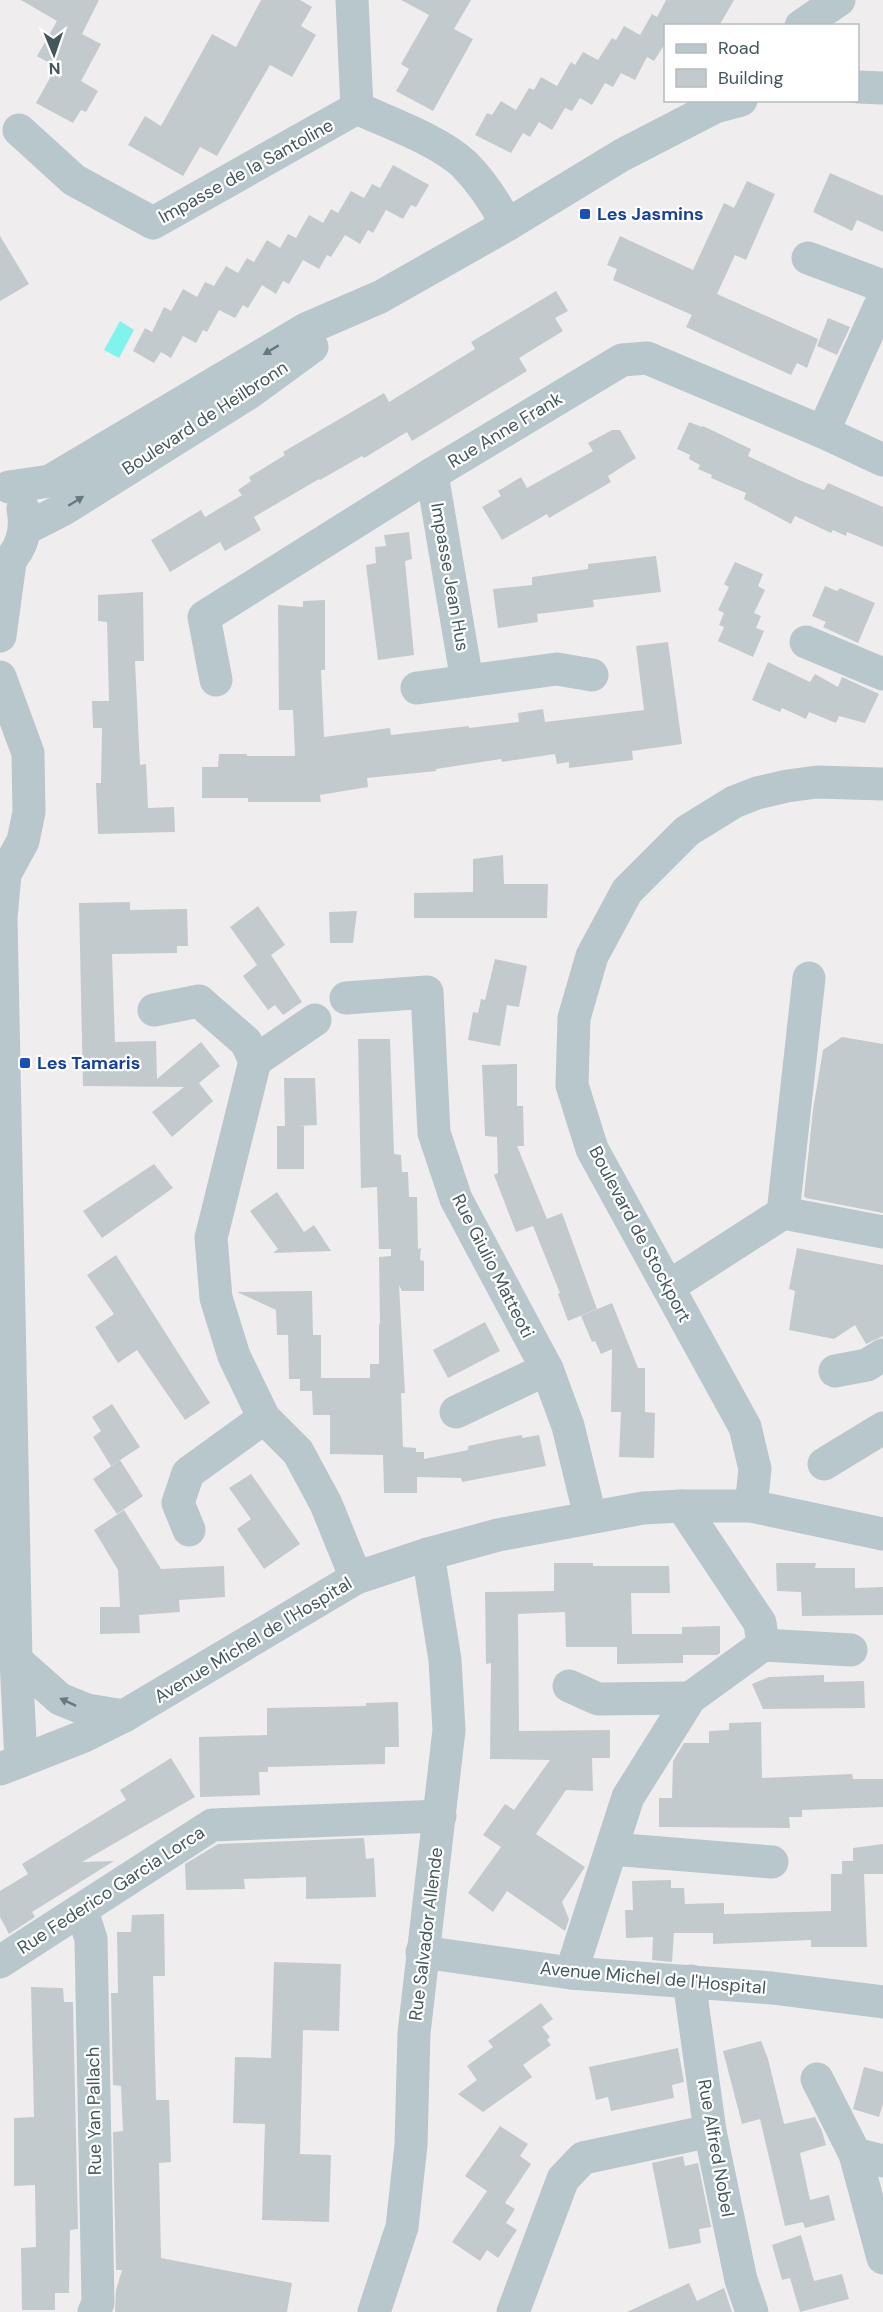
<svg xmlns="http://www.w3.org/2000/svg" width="883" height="2312" viewBox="0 0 883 2312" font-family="'DM Sans',sans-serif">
<rect width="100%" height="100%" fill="#f0edee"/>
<!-- water -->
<polygon fill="#7ff3ec" points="120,321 134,330 119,358 104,350"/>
<!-- building -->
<g fill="#c3cacd">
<polygon points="21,0 99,0 82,34 101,44 81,81 98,91 86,112 81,110 73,123 36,103 56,67 37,56 57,21"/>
<polygon points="261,0 300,0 312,7 301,26 316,35 292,77 270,65 217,156 200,147 183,176 128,145 145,116 161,126 212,34 236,47"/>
<polygon points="401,0 471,0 454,29 473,39 433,111 396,91 409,69 401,64 429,15"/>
<polygon points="666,0 734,0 719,26 666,26 666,42 654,61 647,57 635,80 621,73 613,87 605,83 592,105 580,98 572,111 565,108 552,130 539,122 530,137 523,133 511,153 475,135 487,113 492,115 501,101 516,110 529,88 534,90 541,77 557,86 571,62 575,65 583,52 598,60 612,38 616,40 624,26 640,35 652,14 657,17"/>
<polygon points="393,165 429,185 416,207 411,205 403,219 386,210 373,233 368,230 360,244 345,235 331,257 327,255 319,269 303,260 289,284 283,281 276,294 262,285 248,308 243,305 235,318 219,310 207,332 203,330 196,343 183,336 171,358 161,352 154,363 133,351 145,328 152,332 164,307 171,311 183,289 197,297 205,282 214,286 226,266 238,273 247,258 254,262 267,240 280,248 288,234 296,238 309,215 323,223 331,209 338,213 351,191 364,198 372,184 380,188"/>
<polygon points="830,173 883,196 883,232 857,220 852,231 813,212"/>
<polygon points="747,181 775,194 746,260 735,255 717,294 818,339 807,368 797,363 791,375 686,327 692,315 613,280 617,269 607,265 620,236 693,270 724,203 734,208"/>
<polygon points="0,236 29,284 0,301"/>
<polygon points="556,291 568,311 555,318 563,331 519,358 527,371 412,441 407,432 364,458 362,456 320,480 319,479 254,517 261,530 225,551 220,542 170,572 151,540 201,510 205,517 242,495 238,490 251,481 249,477 285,455 283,452 384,393 389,402 475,349 471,342"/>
<polygon points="828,318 850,327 837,355 817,346"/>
<polygon points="689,422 702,427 703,426 751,449 748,456 799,480 824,490 828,483 883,507 883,547 847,532 846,536 833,530 831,533 795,516 791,524 744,499 746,493 711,478 712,475 698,469 700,465 689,459 690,455 677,449"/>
<polygon points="612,430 620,430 636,458 608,476 611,482 549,518 547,514 502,540 482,507 501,496 498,491 521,477 527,488 593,451 588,443"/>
<polygon points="409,532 412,559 405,561 414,655 378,660 366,565 376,563 375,547 386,546 384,535"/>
<polygon points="656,556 661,592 593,600 594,607 537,614 538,622 498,628 493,589 532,585 532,577 588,569 588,564"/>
<polygon points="735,562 763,574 758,586 765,590 754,613 761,616 756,628 764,631 753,657 718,641 724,627 719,625 724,613 718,610 729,587 724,584"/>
<polygon points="825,586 837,591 840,588 875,603 858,643 823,627 826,622 812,616"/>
<polygon points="143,592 144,661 135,661 140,765 146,764 148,808 174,807 175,832 98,834 96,783 101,783 102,728 93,728 92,701 109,701 107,622 98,621 98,595"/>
<polygon points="325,600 325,670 321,670 324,737 390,728 391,735 469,726 469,728 519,722 518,713 543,709 545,722 644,710 636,646 668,642 682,744 632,751 633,760 569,768 569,762 557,764 555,754 502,762 501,759 436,769 436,771 367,778 368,787 320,795 321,802 248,802 248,798 202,798 202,767 218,767 219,754 247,754 247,756 295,756 293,710 279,710 278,605 303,607 303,601"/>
<polygon points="768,662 810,682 815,674 838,687 842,677 879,694 865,723 839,716 836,723 809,712 806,719 782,708 780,712 752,700"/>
<polygon points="503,855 504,884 548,884 547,918 414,918 414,893 473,892 473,859"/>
<polygon points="130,902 130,910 187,909 188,946 177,946 177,953 112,954 115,1042 156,1041 157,1079 201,1042 220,1066 199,1083 213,1101 172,1137 152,1112 184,1087 83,1086 79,903"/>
<polygon points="258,906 285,945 271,955 302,1002 283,1015 275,1005 268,1010 243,976 257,965 230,927"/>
<polygon points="357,911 353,943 330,943 329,912"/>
<polygon points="495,959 527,966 519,1007 507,1005 500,1046 468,1040 473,1012 478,1013 481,999 485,1000"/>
<polygon points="842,1037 883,1044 883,1213 806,1198 804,1196 813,1110 823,1050"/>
<polygon points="358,1039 390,1039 394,1154 401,1155 402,1172 408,1172 409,1197 417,1197 418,1249 421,1248 420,1260 424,1261 424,1291 402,1291 399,1285 405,1393 401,1393 403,1447 416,1448 416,1452 424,1452 424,1459 468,1450 468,1446 495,1440 522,1435 522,1438 539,1435 546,1466 462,1482 461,1478 417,1477 417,1493 384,1493 383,1455 330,1454 330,1415 313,1415 312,1391 300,1391 300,1379 289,1379 288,1335 277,1335 276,1310 237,1292 312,1291 313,1335 321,1335 321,1378 370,1378 370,1364 379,1364 379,1323 380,1325 379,1257 391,1256 391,1249 379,1249 377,1187 361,1188"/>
<polygon points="517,1064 517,1106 523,1106 524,1146 517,1146 547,1219 562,1213 597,1309 568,1321 558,1294 560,1293 533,1226 516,1232 494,1175 498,1173 497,1137 485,1136 482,1065"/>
<polygon points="284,1078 315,1078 317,1125 298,1126 304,1126 304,1169 277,1169 277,1126 285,1126"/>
<polygon points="154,1164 173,1188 102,1238 83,1211"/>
<polygon points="277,1192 304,1232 314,1225 331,1251 273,1253 278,1249 250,1211"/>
<polygon points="797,1248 883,1265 883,1336 866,1344 855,1325 834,1339 789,1330 795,1291 789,1289"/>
<polygon points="116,1255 210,1403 185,1420 137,1350 118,1363 95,1327 114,1314 87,1275"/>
<polygon points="612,1303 638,1368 645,1368 645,1412 655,1413 654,1458 619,1457 621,1412 611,1412 612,1349 601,1354 595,1341 592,1342 581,1316"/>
<polygon points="485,1322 500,1351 448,1378 433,1350"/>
<polygon points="112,1404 140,1447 111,1466 93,1437 101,1431 92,1417"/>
<polygon points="120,1460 143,1496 117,1514 93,1479"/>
<polygon points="251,1474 300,1544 264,1569 237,1529 251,1519 229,1488"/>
<polygon points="124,1510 161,1569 224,1566 225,1597 179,1600 180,1612 139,1615 140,1633 100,1634 100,1607 120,1607 118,1570 94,1530"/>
<polygon points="554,1563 593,1563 593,1566 669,1566 670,1593 631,1593 632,1634 682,1634 682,1627 720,1626 720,1653 717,1655 683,1655 683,1663 617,1664 617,1647 566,1647 565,1612 518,1614 519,1731 610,1730 610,1758 592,1758 593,1791 566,1790 536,1834 585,1867 562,1902 569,1919 565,1931 507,1891 493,1912 468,1893 501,1847 483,1835 505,1804 514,1810 550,1760 490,1759 491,1663 486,1664 485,1592 554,1591"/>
<polygon points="776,1563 816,1563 815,1568 855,1568 855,1588 883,1587 883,1615 802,1616 801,1592 777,1591"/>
<polygon points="824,1675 824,1682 864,1681 865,1708 763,1709 752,1684 769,1677"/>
<polygon points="398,1702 399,1747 385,1747 385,1764 268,1767 268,1772 259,1772 260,1795 200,1797 199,1737 267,1735 267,1708 366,1706 366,1703"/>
<polygon points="761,1722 762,1778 852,1774 853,1779 883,1779 883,1807 802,1810 802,1817 789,1817 790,1828 659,1827 659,1798 672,1798 673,1761 684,1743 709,1743 709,1731 729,1730 729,1723"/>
<polygon points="171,1758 195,1797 82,1862 114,1861 32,1912 35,1917 9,1934 0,1917 0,1891 28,1874 22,1864 126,1800 120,1790"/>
<polygon points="364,1838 366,1859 374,1858 376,1897 306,1899 306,1877 244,1879 245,1889 186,1890 185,1864 218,1844"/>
<polygon points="883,1844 883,1874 864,1874 867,1947 811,1947 811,1940 713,1944 713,1933 674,1933 672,1962 652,1960 653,1937 626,1938 625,1910 633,1910 632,1881 671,1880 671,1888 684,1888 685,1904 724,1903 724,1914 831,1911 831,1874 842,1874 842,1861 853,1861 853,1848"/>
<polygon points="164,1914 165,1976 153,1976 156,2100 169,2100 171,2162 159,2163 161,2258 292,2283 287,2312 115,2312 116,2290 122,2270 116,2270 113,2132 123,2131 121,2086 113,2085 111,1993 118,1993 117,1932 131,1932 132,1915"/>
<polygon points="274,1962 341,1964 339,2031 303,2030 300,2154 331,2155 329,2222 262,2220 265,2124 233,2123 235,2057 271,2058"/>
<polygon points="31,1987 63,1988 64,2002 73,2002 78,2229 70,2230 69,2293 55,2293 55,2310 22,2310 21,2248 36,2247 35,2185 14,2186 14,2118 34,2117"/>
<polygon points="541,2003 553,2019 542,2027 550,2037 547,2040 551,2045 523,2065 532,2077 483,2112 458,2094 477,2080 467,2066 493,2047 488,2041"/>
<polygon points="761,2041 768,2059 784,2124 815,2117 822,2131 826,2145 800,2153 810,2200 829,2195 835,2220 805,2228 803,2222 785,2226 760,2119 742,2124 723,2051"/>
<polygon points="678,2048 684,2082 672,2085 674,2098 611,2111 608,2097 596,2100 589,2067"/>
<polygon points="864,2067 883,2072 883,2104 879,2117 853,2109"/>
<polygon points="500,2126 528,2144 520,2156 531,2164 505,2203 515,2209 506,2223 517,2230 498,2258 487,2250 480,2261 452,2242 487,2191 465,2176"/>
<polygon points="683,2156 685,2166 698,2163 711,2227 699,2229 701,2243 669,2249 652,2163"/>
<polygon points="801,2235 814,2281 842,2274 849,2299 800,2312 790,2278 782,2280 772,2245"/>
<polygon points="689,2283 697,2301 724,2288 732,2312 627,2312"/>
</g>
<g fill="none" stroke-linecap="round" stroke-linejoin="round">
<!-- minor -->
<g stroke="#b7c7cc" stroke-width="33">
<path d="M352,0l5,108c32,15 81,32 107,56 17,17 32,40 43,61"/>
<polyline points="801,26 839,0"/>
<polyline points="858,87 883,88"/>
<polyline points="19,130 74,180 153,223 357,108"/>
<polyline points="808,258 883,286"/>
<polyline points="823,432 883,299"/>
<polyline points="432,474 467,681"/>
<polyline points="9,487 50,481 306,329 380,297 507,225 622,155 715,107 741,100"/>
<polyline points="25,529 64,509 249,393 312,347"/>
<path d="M0,569c20,-15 28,-35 23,-60"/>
<polyline points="0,636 10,562"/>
<polyline points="806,642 883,674"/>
<polyline points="0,677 28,753 29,812 23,841 5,874 1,918 16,1660 21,1761 0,1769"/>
<polyline points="216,680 204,617 432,474 622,360 647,358 823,432 883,460"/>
<polyline points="417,688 557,669 592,675"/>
<polyline points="346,998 427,992 434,1133 456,1199 547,1369 568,1426 590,1516"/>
<polyline points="154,1010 199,1001 246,1042 255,1061 211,1238 216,1298 234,1356 264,1418 298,1452 326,1504 356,1578"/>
<polyline points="255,1061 315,1020"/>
<polyline points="783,1213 883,1232"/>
<polyline points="668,1287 783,1213 809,978"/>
<polyline points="835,1371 867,1365 883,1355"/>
<polyline points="456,1412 547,1369"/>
<polyline points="824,1464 883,1428"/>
<polyline points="751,1506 755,1469 745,1427 592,1149 572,1085 574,1018 592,956 627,891 687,831 734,802 757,793 787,786 817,782 883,784"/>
<polyline points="189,1530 178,1503 188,1473 264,1418"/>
<polyline points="763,1645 851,1650"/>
<polyline points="16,1660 60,1699 87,1710 124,1716"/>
<polyline points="569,1686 598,1699 690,1698"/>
<polyline points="21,1761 82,1737 124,1716 356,1578 428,1554 498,1535 643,1508 682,1506 751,1506 883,1534"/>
<polyline points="612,1849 772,1862"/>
<polyline points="82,1911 91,1939 98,2303 94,2312"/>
<polyline points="422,1952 571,1973 772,1988 883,2002"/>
<polyline points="0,1962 212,1825 440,1816"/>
<polyline points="571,1973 628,1797 690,1698 763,1645 760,1623 682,1506"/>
<polyline points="691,1981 691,1995 710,2131 741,2280 752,2312"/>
<polyline points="817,2079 855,2154 883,2161"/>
<polyline points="855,2154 883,2258"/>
<polyline points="374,2312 402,2227 411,2145 414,2033 449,1730 445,1660 428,1554"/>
<polyline points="513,2312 563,2179 583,2158 710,2131"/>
</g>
</g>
<!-- one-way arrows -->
<defs><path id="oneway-solid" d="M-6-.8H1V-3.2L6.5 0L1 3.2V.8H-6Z" transform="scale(1.5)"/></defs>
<g fill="#66797e">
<use href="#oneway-solid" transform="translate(271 350) rotate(149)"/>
<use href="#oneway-solid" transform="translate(76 501) rotate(-32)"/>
<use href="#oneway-solid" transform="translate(68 1702) rotate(-155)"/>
</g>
<!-- markers -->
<g fill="#1a4fb4" stroke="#fff" stroke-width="2">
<rect x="579" y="208" width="12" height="12" rx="3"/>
<rect x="19" y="1057" width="12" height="12" rx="3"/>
</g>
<g text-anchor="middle" stroke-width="4.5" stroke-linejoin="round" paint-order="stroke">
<!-- street labels -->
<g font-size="18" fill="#44575c" stroke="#fff">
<text transform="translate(246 171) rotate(-29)" y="6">Impasse de la Santoline</text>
<text transform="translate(205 418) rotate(-33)" y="6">Boulevard de Heilbronn</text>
<text transform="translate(505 430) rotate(-31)" y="6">Rue Anne Frank</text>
<text transform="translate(450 577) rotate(80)" y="6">Impasse Jean Hus</text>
<text transform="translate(640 1234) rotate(62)" y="6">Boulevard de Stockport</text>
<text transform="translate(493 1266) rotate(63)" y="6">Rue Giulio Matteoti</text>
<text transform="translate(253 1640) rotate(-31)" y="6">Avenue Michel de l'Hospital</text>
<text transform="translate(111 1890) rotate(-33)" y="6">Rue Federico Garcia Lorca</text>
<text transform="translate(426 1934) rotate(-83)" y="6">Rue Salvador Allende</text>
<text transform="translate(653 1978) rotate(5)" y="6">Avenue Michel de l'Hospital</text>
<text transform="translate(94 2111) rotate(-91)" y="6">Rue Yan Pallach</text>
<text transform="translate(716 2148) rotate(80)" y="6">Rue Alfred Nobel</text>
</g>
<!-- transit labels -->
<g font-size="18" font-weight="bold" fill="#164399" stroke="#fff" text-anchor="start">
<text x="597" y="220">Les Jasmins</text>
<text x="37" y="1069">Les Tamaris</text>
</g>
</g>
<!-- legend -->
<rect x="664" y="24" width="195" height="78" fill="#ffffff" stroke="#b4bcbe" stroke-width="1.5"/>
<rect x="676" y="44" width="30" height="9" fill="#b7c7cc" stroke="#b4bcbe" stroke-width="1.5"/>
<text x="718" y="54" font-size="18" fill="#44575c">Road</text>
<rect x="676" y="69" width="30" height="18" fill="#c3cacd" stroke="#b4bcbe" stroke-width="1.5"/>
<text x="718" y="84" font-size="18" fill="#44575c">Building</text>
<!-- north arrow -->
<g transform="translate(54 54) rotate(178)" stroke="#ffffff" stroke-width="4.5" paint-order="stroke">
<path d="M0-4.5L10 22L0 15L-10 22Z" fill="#44575c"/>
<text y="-9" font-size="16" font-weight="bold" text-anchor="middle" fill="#44575c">N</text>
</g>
</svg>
